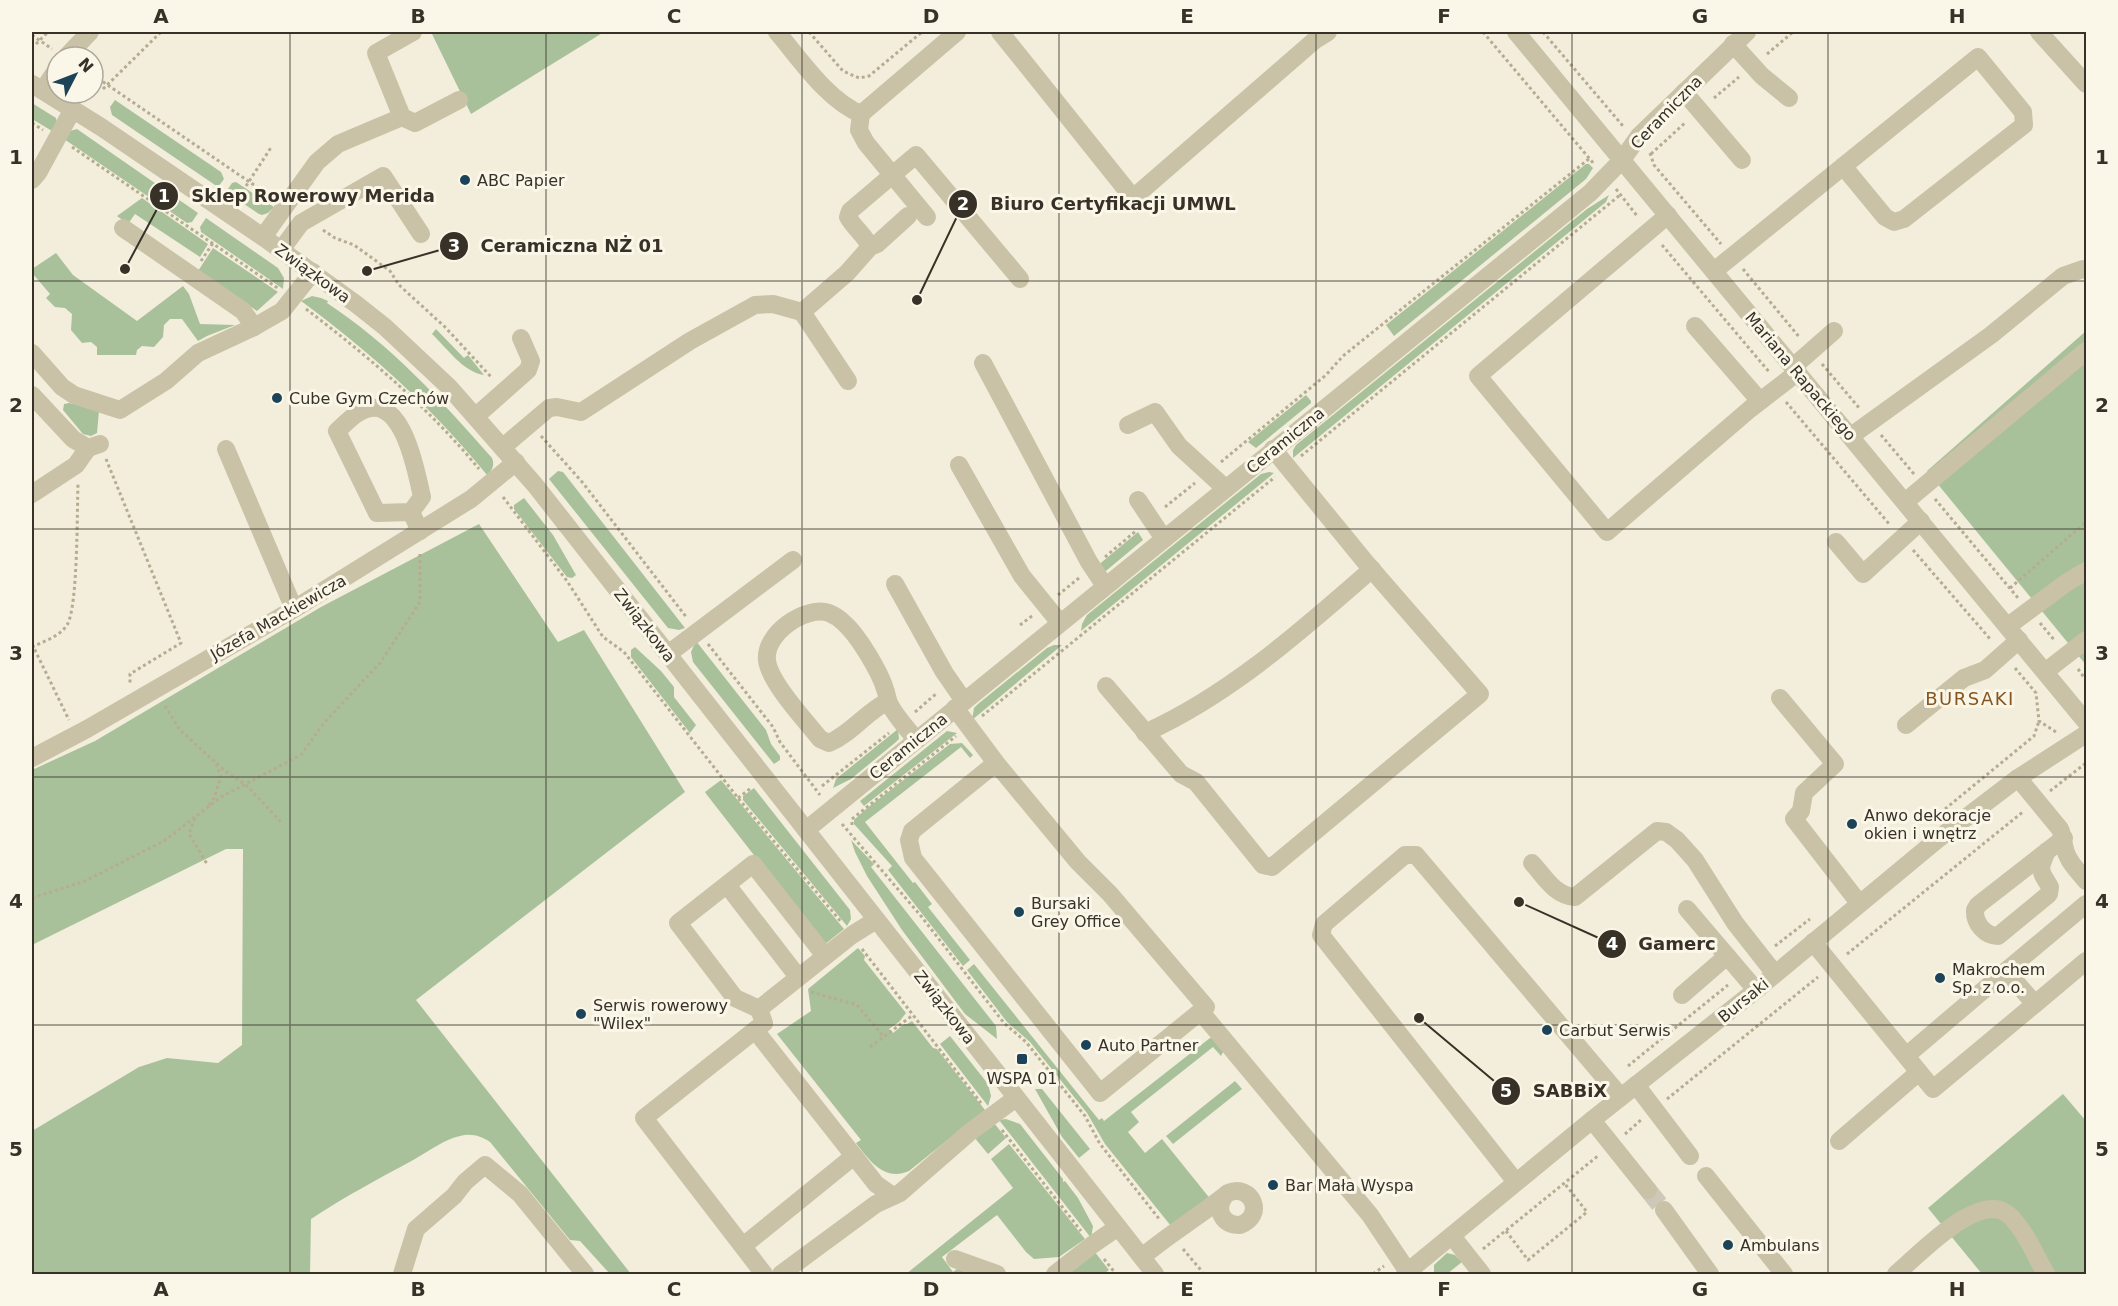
<svg xmlns="http://www.w3.org/2000/svg" width="2118" height="1306" viewBox="0 0 2118 1306" font-family="'DejaVu Sans',sans-serif">
<rect width="100%" height="100%" fill="#f2eedb"/>
<!-- green -->
<g fill="#a9c19b">
<polygon points="431,32 604,32 471,114"/>
<polygon points="115,100 221,172 224,179 218,187 112,115 110,107"/>
<polygon points="32,103 56,118 57,123 52,131 32,119"/>
<polygon points="77,129 198,213 192,222 187,223 64,139 70,131"/>
<polygon points="1586,164 1589,164 1593,168 1586,179 1394,336 1386,325"/>
<polygon points="236,182 274,207 268,213 262,215 259,214 226,192 232,183"/>
<polygon points="1609,195 1606,202 1293,458 1293,450 1296,445 1587,209"/>
<polygon points="142,198 208,244 200,257 135,214 128,224 117,216"/>
<polygon points="206,218 278,268 284,278 283,289 201,232 200,227"/>
<polygon points="213,248 278,292 257,311 198,271"/>
<polygon points="56,253 73,275 137,321 183,286 189,294 200,324 235,325 207,336 198,341 182,319 170,319 164,325 163,337 154,347 142,346 137,350 136,355 97,355 97,347 91,342 82,343 71,330 72,314 65,308 55,307 46,298 50,294 33,274 32,275 32,269"/>
<path d="M312,296l9,2 7,3 -1,2c63,41 116,99 165,155 3,7 0,13 -5,17 -54,-67 -117,-123 -186,-174z"/>
<path d="M436,329l28,29 4,-3 16,20c-21,-3 -37,-27 -52,-41z"/>
<polygon points="2086,331 2086,665 1927,471"/>
<polygon points="1306,395 1311,401 1311,403 1256,448 1248,442"/>
<polygon points="69,403 97,408 99,411 97,433 91,436 83,434 63,410 64,404"/>
<polygon points="558,471 563,472 685,628 679,630 668,628 549,479"/>
<polygon points="1269,472 1274,473 1081,631 1082,624 1087,615 1261,474"/>
<polygon points="524,498 553,535 576,575 572,578 567,577 514,509 514,505"/>
<path d="M479,524l79,118 26,-12 101,162 -269,208 215,274h-21l-30,-33 -10,-1 -80,-98c-9,-6 -19,-9 -30,-6 -15,3 -31,15 -45,23 -35,19 -71,38 -104,60l-1,55h-278v-143l107,-64 28,-9 51,5 24,-18 1,-196h-17l-194,96v-175l63,-29 226,-134z"/>
<polygon points="1138,532 1143,540 1101,575 1096,567"/>
<polygon points="696,641 766,730 771,744 780,756 780,760 774,764 693,662 691,652"/>
<polygon points="1054,645 1062,645 972,720 974,708 978,704 1047,648"/>
<polygon points="635,647 661,671 674,687 674,697 696,725 690,733 631,657 631,650"/>
<polygon points="898,729 899,739 896,742 851,779 833,788 836,779"/>
<polygon points="947,731 957,733 864,806 860,801"/>
<polygon points="962,743 973,755 970,758 961,747 865,822 913,883 915,882 932,904 928,907 970,960 963,966 888,870 892,866 854,824 854,820 866,809 950,744"/>
<polygon points="721,780 844,929 824,945 707,795 705,792"/>
<polygon points="754,788 850,910 851,919 847,926 743,800 743,796"/>
<polygon points="851,840 874,864 871,867 996,1026 997,1039 965,1014 902,930 867,876 855,852"/>
<path d="M858,948l7,8 -1,4 42,53 -7,9 -10,7 4,4 11,-9h3l5,-3 21,27 4,1 48,61 -76,61c-25,11 -40,-11 -53,-28l5,-3 -84,-106 34,-23 -3,-22z"/>
<polygon points="974,964 1099,1120 1102,1118 1104,1121 1210,1038 1213,1038 1224,1050 1221,1056 1213,1047 1131,1112 1139,1122 1128,1132 1145,1153 1162,1139 1212,1201 1171,1226 1105,1144 1087,1113 1030,1042 1007,1022 967,970"/>
<polygon points="950,1036 988,1084 991,1096 988,1106 940,1044"/>
<polygon points="1235,1081 1242,1089 1173,1144 1166,1136"/>
<polygon points="1035,1089 1042,1089 1090,1149 1079,1158 1062,1137"/>
<polygon points="2063,1094 2086,1121 2086,1274 1982,1274 1928,1208"/>
<polygon points="1006,1119 1020,1124 1063,1179 1063,1182 1065,1181 1078,1198 1093,1226 1091,1238 999,1120"/>
<polygon points="994,1123 1006,1138 988,1154 974,1137"/>
<polygon points="1009,1144 1085,1239 1059,1257 1034,1259 1026,1252 997,1215 942,1257 953,1272 957,1269 972,1274 906,1274 1013,1188 991,1159"/>
<polygon points="1094,1251 1109,1270 1104,1274 1064,1274"/>
<polygon points="1447,1253 1455,1255 1462,1262 1447,1274 1434,1274 1434,1265"/>
</g>
<g fill="none" stroke-linecap="round" stroke-linejoin="round">
<!-- minor-tunnel -->
<polyline stroke="#cdc8b7" stroke-width="18" stroke-dasharray="18 9" stroke-linecap="butt" points="1648,1190 1664,1210"/>
<!-- path -->
<g stroke="#b6ac91" stroke-width="3" stroke-dasharray="3 3" stroke-linecap="butt">
<polyline points="809,32 843,71 859,78 869,76 922,32"/>
<polyline points="1483,32 1594,164"/>
<polyline points="1543,32 1623,126"/>
<polyline points="32,35 52,49"/>
<polyline points="36,44 48,32"/>
<polyline points="1767,54 1793,32"/>
<polyline points="93,75 270,196"/>
<polyline points="103,89 161,32"/>
<polyline points="1714,98 1739,77"/>
<polyline points="32,123 43,130"/>
<polyline points="72,147 279,289"/>
<polyline points="1650,153 1654,165 1721,244"/>
<polyline points="1651,154 1686,122"/>
<polyline points="246,186 272,146"/>
<polyline points="1616,189 1638,217"/>
<polyline points="323,230 335,238 354,245 390,271 399,285 445,327 492,378"/>
<polyline points="1662,245 1770,373"/>
<polyline points="201,261 213,243"/>
<polyline points="1743,269 1800,338"/>
<path d="M306,309c63,48 123,99 173,160"/>
<polyline points="1822,364 1860,409"/>
<polyline points="1786,402 1890,525"/>
<polyline points="1881,435 1914,474"/>
<polyline points="541,436 583,483 687,618"/>
<polyline points="1301,456 1620,195"/>
<polyline points="106,459 181,643 130,674 130,685"/>
<polyline points="1221,462 1326,375 1343,356 1379,327 1590,158"/>
<polyline points="503,497 567,581 603,637 624,652 738,798 842,923"/>
<polyline points="1935,499 2018,598"/>
<polyline points="1165,507 1195,483"/>
<polyline points="1913,550 1991,640"/>
<polyline points="1105,557 1137,530"/>
<polyline points="2010,588 2086,522"/>
<polyline points="1058,595 1079,578"/>
<polyline points="2040,623 2055,641"/>
<polyline points="1020,625 1032,616"/>
<polyline points="32,644 69,720"/>
<polyline points="708,644 773,727 780,742 820,795"/>
<path d="M32,647c12,-6 27,-10 35,-22 11,-17 10,-115 11,-141"/>
<polyline points="2015,668 2036,693 2039,721 2056,732"/>
<polyline points="2078,669 2086,680"/>
<polyline points="165,706 180,730 225,771 246,785 283,824"/>
<polyline points="915,712 937,693"/>
<polyline points="982,716 1275,477"/>
<polyline points="822,786 889,733"/>
<polyline points="2050,791 2086,763"/>
<polyline points="738,798 751,788"/>
<polyline points="209,805 214,798 221,776 216,765"/>
<polyline points="1945,809 2034,736 2039,721"/>
<polyline points="195,818 189,834 207,864"/>
<polyline points="842,824 921,916 1004,1023 1026,1042 1085,1116 1100,1144 1160,1220"/>
<polyline points="852,825 852,819 956,736"/>
<polyline points="32,898 85,881 164,841 221,797 301,755 323,724 380,663 420,602 420,551"/>
<polyline points="1775,946 1810,919"/>
<polyline points="862,949 981,1103"/>
<polyline points="1847,954 2024,811"/>
<polyline points="811,992 857,1005 883,1036"/>
<polyline points="870,1047 913,1015"/>
<polyline points="1628,1066 1728,985"/>
<polyline points="1667,1099 1818,977"/>
<polyline points="1002,1130 1081,1231"/>
<polyline points="1625,1134 1641,1120"/>
<polyline points="1506,1231 1528,1260 1587,1212 1565,1184"/>
<polyline points="1183,1249 1200,1269 1203,1274"/>
<polyline points="1483,1249 1599,1155"/>
<polyline points="1104,1259 1116,1274"/>
<polyline points="1373,1274 1384,1266"/>
</g>
<!-- minor -->
<g stroke="#cac2a7" stroke-width="18">
<polyline points="413,32 376,53 402,117 415,123 459,100"/>
<path d="M777,32c23,27 51,69 84,82"/>
<polyline points="1000,32 1133,198 1315,40 1328,32"/>
<polyline points="1516,32 2086,722"/>
<polyline points="2039,32 2086,84"/>
<polyline points="1733,44 1762,76 1789,98"/>
<polyline points="66,57 90,32"/>
<polyline points="32,84 101,127 263,237 356,304 385,327 449,387 535,485 1155,1274"/>
<polyline points="43,90 57,69"/>
<polyline points="1684,92 1742,160"/>
<polyline points="861,114 859,130 866,143 927,217"/>
<polyline points="861,114 957,32"/>
<polyline points="32,180 38,173 73,109"/>
<polyline points="1668,215 1478,376 1607,532 1750,409 1798,372"/>
<polyline points="123,228 243,311 254,327"/>
<polyline points="263,237 317,162 338,144 402,117"/>
<path d="M870,247c-5,-12 -16,-19 -22,-30l2,-6 66,-56 104,124"/>
<polyline points="281,250 301,223 383,176 421,234"/>
<polyline points="1714,271 1978,57 2023,112 2024,125 1904,219 1894,222 1885,217 1843,166"/>
<polyline points="802,312 848,381"/>
<polyline points="1695,326 1760,401"/>
<polyline points="32,353 62,387 74,395 120,410 166,381 198,353 254,327 282,311 313,272"/>
<polyline points="983,363 1089,562 1105,586"/>
<polyline points="1793,367 1834,331"/>
<polyline points="32,395 73,439 88,448 100,444"/>
<polyline points="476,416 528,370 531,361 521,338"/>
<polyline points="1128,425 1155,412 1179,446 1225,488"/>
<polyline points="1851,436 1991,335 2063,276 2083,269 2086,270"/>
<polyline points="503,447 549,408 557,407 581,412 690,341 755,305 773,304 802,312 847,273 870,247 877,244 908,216"/>
<polyline points="226,449 294,609"/>
<polyline points="959,465 1022,576 1060,623"/>
<polyline points="32,494 76,465 88,448"/>
<polyline points="1138,500 1164,539"/>
<polyline points="1905,502 2086,351"/>
<path d="M411,512l-34,1 -40,-82c7,-6 14,-14 21,-18 44,-27 58,58 64,84l-11,15 9,19"/>
<polyline points="1836,542 1863,574 1921,521"/>
<polyline points="895,584 944,672 964,701"/>
<polyline points="2008,626 2066,583 2086,571"/>
<polyline points="668,654 793,560"/>
<polyline points="2046,671 2086,640"/>
<polyline points="1106,686 1181,774 1196,782 1263,865 1272,867 1480,694 1367,564 1273,449"/>
<polyline points="1780,698 1835,764 1804,793 1801,811 1794,819 1859,903"/>
<path d="M888,701c-22,11 -37,33 -59,42l-9,-4c-14,-18 -51,-57 -53,-79 -3,-26 38,-55 62,-47 5,2 12,7 15,10 14,12 36,49 41,66 2,5 2,9 4,14 6,13 18,25 27,37"/>
<polyline points="955,708 996,763 1078,862 1110,894 1206,1007 1100,1093 913,858 909,840 912,831 996,763"/>
<polyline points="1906,725 1964,678 1985,670 2019,640"/>
<path d="M1145,733c86,-39 157,-103 227,-164"/>
<polyline points="32,758 87,729 294,609 471,499 516,462"/>
<path d="M2018,778l42,51c4,9 3,19 8,28 4,9 12,16 18,24"/>
<polyline points="806,830 1590,193 1622,160 1639,136 1747,32"/>
<path d="M2047,851c-9,20 -7,19 3,36l-1,7 -51,42c-13,0 -24,-13 -23,-26l3,-5 86,-67"/>
<path d="M1532,863c13,14 22,32 43,34l82,-66 9,1 11,8 18,20 40,63 40,51"/>
<polyline points="727,885 798,977"/>
<polyline points="1687,909 1756,990"/>
<polyline points="1813,942 1919,1072 1839,1141"/>
<polyline points="2006,971 2086,904"/>
<polyline points="1682,995 1727,956"/>
<polyline points="2035,1004 2086,961"/>
<polyline points="759,1009 735,998 678,923 753,864 825,956"/>
<polyline points="1201,1012 1370,1215 1408,1272"/>
<polyline points="755,1030 876,1184 893,1196"/>
<polyline points="1906,1056 2006,971 2035,1004 1933,1089 1919,1072"/>
<polyline points="1636,1085 1690,1156"/>
<polyline points="1592,1120 1648,1190"/>
<polyline points="1706,1176 1784,1274"/>
<polyline points="1516,1182 1321,935 1324,924 1405,855 1416,855 1621,1097"/>
<polyline points="1664,1210 1710,1274"/>
<polyline points="1452,1236 1482,1274"/>
<polyline points="743,1246 854,1156"/>
<path d="M1142,1257c27,-23 58,-41 86,-64 24,-10 38,23 12,32 -17,0 -25,-14 -16,-28"/>
<polyline points="955,1259 997,1274"/>
<polyline points="402,1274 416,1229 454,1196 465,1182 485,1165 520,1194 585,1274"/>
<polyline points="764,1274 644,1118 764,1023 759,1009 852,935 876,920"/>
<polyline points="781,1274 876,1204 900,1193 970,1132 1016,1098"/>
<polyline points="1055,1274 1092,1245 1118,1227"/>
<polyline points="1405,1274 1592,1120 1756,990 1938,839 2018,778 2086,734"/>
<path d="M1896,1274c22,-18 85,-87 114,-58 16,16 25,39 36,58"/>
</g>
</g>
<!-- grid -->
<path fill="none" stroke="#373128" stroke-width="1.5" stroke-opacity="0.55" d="M290,32v1242M546,32v1242M802,32v1242M1059,32v1242M1316,32v1242M1572,32v1242M1828,32v1242M32,281h2054M32,529h2054M32,777h2054M32,1025h2054"/>
<!-- markers -->
<g fill="#1d4359" stroke="#faf7e8" stroke-width="2">
<circle cx="465" cy="180" r="6"/>
<circle cx="277" cy="398" r="6"/>
<circle cx="1852" cy="824" r="6"/>
<circle cx="1019" cy="912" r="6"/>
<circle cx="1940" cy="978" r="6"/>
<circle cx="581" cy="1014" r="6"/>
<circle cx="1547" cy="1030" r="6"/>
<circle cx="1086" cy="1045" r="6"/>
<rect x="1016" y="1053" width="12" height="12" rx="3"/>
<circle cx="1273" cy="1185" r="6"/>
<circle cx="1728" cy="1245" r="6"/>
</g>
<g text-anchor="middle" stroke-width="6" stroke-linejoin="round" paint-order="stroke">
<!-- street labels -->
<g font-size="16" fill="#373128" stroke="#faf7e8">
<text transform="translate(1666 112) rotate(-46)" y="6">Ceramiczna</text>
<text transform="translate(313 273) rotate(36)" y="6">Związkowa</text>
<text transform="translate(1801 376) rotate(50)" y="6">Mariana Rapackiego</text>
<text transform="translate(1285 440) rotate(-39)" y="6">Ceramiczna</text>
<text transform="translate(278 617) rotate(-30)" y="6">Józefa Mackiewicza</text>
<text transform="translate(645 625) rotate(52)" y="6">Związkowa</text>
<text transform="translate(908 746) rotate(-39)" y="6">Ceramiczna</text>
<text transform="translate(1743 1000) rotate(-39)" y="6">Bursaki</text>
<text transform="translate(945 1007) rotate(52)" y="6">Związkowa</text>
</g>
<!-- poi labels -->
<g font-size="16" fill="#373128" stroke="#faf7e8" text-anchor="start">
<text x="477" y="186">ABC Papier</text>
<text x="289" y="404">Cube Gym Czechów</text>
<text x="1864" y="821">Anwo dekoracje<tspan x="1864" dy="18">okien i wnętrz</tspan></text>
<text x="1031" y="909">Bursaki<tspan x="1031" dy="18">Grey Office</tspan></text>
<text x="1952" y="975">Makrochem<tspan x="1952" dy="18">Sp. z o.o.</tspan></text>
<text x="593" y="1011">Serwis rowerowy<tspan x="593" dy="18">"Wilex"</tspan></text>
<text x="1559" y="1036">Carbut Serwis</text>
<text x="1098" y="1051">Auto Partner</text>
<text x="1022" y="1084" text-anchor="middle">WSPA 01</text>
<text x="1285" y="1191">Bar Mała Wyspa</text>
<text x="1740" y="1251">Ambulans</text>
</g>
<!-- neighbourhood labels -->
<g font-size="18" letter-spacing="1.5" fill="#875620" stroke="#faf7e8">
<text x="1970" y="705">BURSAKI</text>
</g>
</g>
<!-- callouts -->
<path fill="none" stroke="#373128" stroke-width="2" d="M125 269L164 196M917 300L963 204M367 271L454 246M1519 902L1612 944M1419 1018L1506 1091"/>
<g fill="#373128" stroke="#faf7e8" stroke-width="2">
<circle cx="125" cy="269" r="6"/>
<circle cx="917" cy="300" r="6"/>
<circle cx="367" cy="271" r="6"/>
<circle cx="1519" cy="902" r="6"/>
<circle cx="1419" cy="1018" r="6"/>
<circle cx="164" cy="196" r="15"/>
<circle cx="963" cy="204" r="15"/>
<circle cx="454" cy="246" r="15"/>
<circle cx="1612" cy="944" r="15"/>
<circle cx="1506" cy="1091" r="15"/>
</g>
<g font-size="18" text-anchor="middle" font-weight="bold" fill="#fff">
<text x="164" y="202">1</text>
<text x="963" y="210">2</text>
<text x="454" y="252">3</text>
<text x="1612" y="950">4</text>
<text x="1506" y="1097">5</text>
</g>
<g font-size="18" text-anchor="middle" font-weight="bold" fill="#373128" stroke="#faf7e8" stroke-width="6" stroke-linejoin="round" paint-order="stroke">
<text x="313" y="202">Sklep Rowerowy Merida</text>
<text x="1113" y="210">Biuro Certyfikacji UMWL</text>
<text x="572" y="252">Ceramiczna NŻ 01</text>
<text x="1677" y="950">Gamerc</text>
<text x="1570" y="1097">SABBiX</text>
</g>
<!-- border -->
<rect width="2118" height="1306" fill="none" stroke="#faf7e8" stroke-width="66"/>
<!-- north arrow -->
<g transform="translate(75 75) rotate(48)"><circle r="28" fill="#faf7e8" stroke="#aca89b" stroke-width="1.5"/>
<path d="M0-4.5L10 22L0 15L-10 22Z" fill="#1d4359"/>
<text y="-9" font-size="16" font-weight="bold" text-anchor="middle" fill="#373128">N</text>
</g>
<rect x="33" y="33" width="2052" height="1240" fill="none" stroke="#373128" stroke-width="2"/>
<g font-size="20" text-anchor="middle" font-weight="bold" fill="#373128">
<text x="161" y="23">A</text>
<text x="418" y="23">B</text>
<text x="674" y="23">C</text>
<text x="931" y="23">D</text>
<text x="1187" y="23">E</text>
<text x="1444" y="23">F</text>
<text x="1700" y="23">G</text>
<text x="1957" y="23">H</text>
<text x="16" y="164">1</text>
<text x="2102" y="164">1</text>
<text x="16" y="412">2</text>
<text x="2102" y="412">2</text>
<text x="16" y="660">3</text>
<text x="2102" y="660">3</text>
<text x="16" y="908">4</text>
<text x="2102" y="908">4</text>
<text x="16" y="1156">5</text>
<text x="2102" y="1156">5</text>
<text x="161" y="1296">A</text>
<text x="418" y="1296">B</text>
<text x="674" y="1296">C</text>
<text x="931" y="1296">D</text>
<text x="1187" y="1296">E</text>
<text x="1444" y="1296">F</text>
<text x="1700" y="1296">G</text>
<text x="1957" y="1296">H</text>
</g>
</svg>
